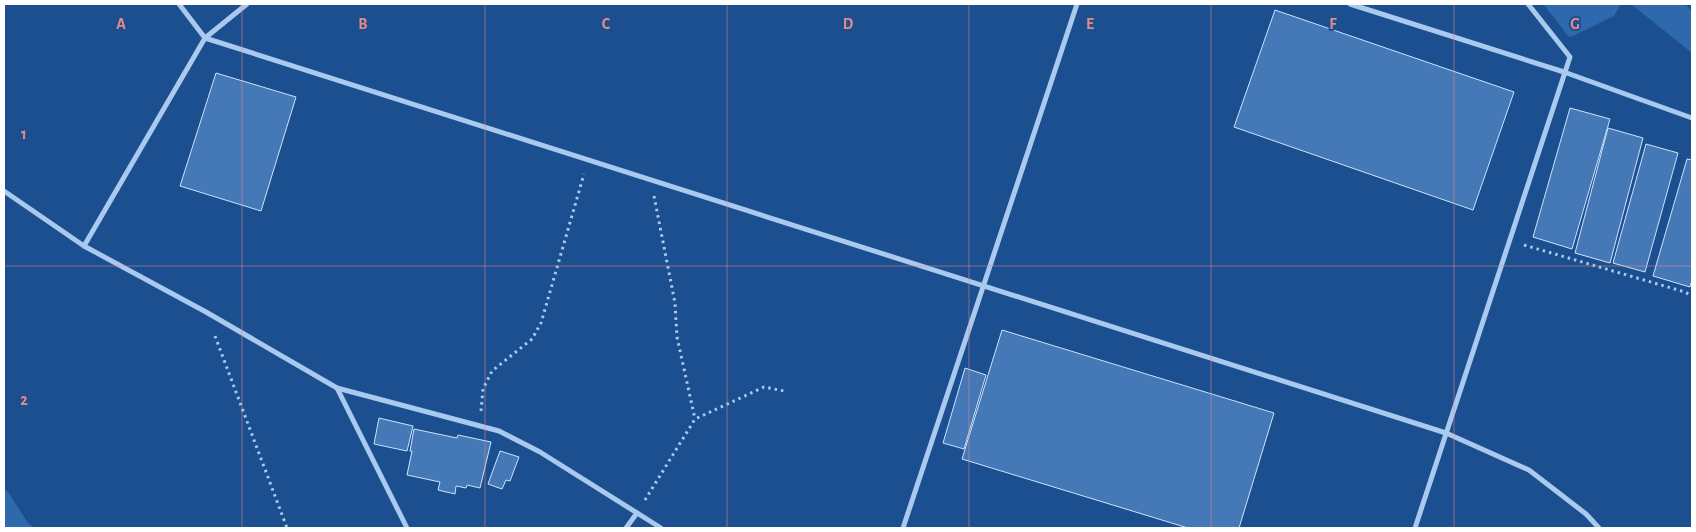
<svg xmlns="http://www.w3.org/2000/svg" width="1696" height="532" viewBox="0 0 1696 532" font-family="'Alegreya Sans',sans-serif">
<rect width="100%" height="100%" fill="#1b4f8f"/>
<!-- green -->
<g fill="#2e69ad">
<polygon points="1547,4 1621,4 1614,16 1573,36 1569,37 1544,5"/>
<polygon points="1631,4 1685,4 1692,11 1692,53"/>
<polygon points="4,489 8,492 28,523 34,528 4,528"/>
</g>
<!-- building -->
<g fill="#4478b7" stroke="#cfe3fa">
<polygon points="1275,10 1514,92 1473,210 1234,127"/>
<polygon points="216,73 296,97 261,211 180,186"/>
<polygon points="1570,108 1610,119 1572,249 1533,237"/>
<polygon points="1608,128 1643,138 1610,263 1575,253"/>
<polygon points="1646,144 1678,153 1645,272 1613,263"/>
<polygon points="1687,159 1692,160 1692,280 1690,287 1653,276"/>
<polygon points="1002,330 1274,413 1239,528 1188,528 962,459"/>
<polygon points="965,368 986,375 964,449 943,443"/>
<polygon points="379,418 413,426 407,451 374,444"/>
<polygon points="414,429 457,438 458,435 491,442 480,488 467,485 466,488 456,486 455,494 438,490 440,482 407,475 412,451 410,451"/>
<polygon points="500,451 519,457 510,481 506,480 502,489 488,484"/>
</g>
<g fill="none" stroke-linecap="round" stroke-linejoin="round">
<!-- path -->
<g stroke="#a9c9ee" stroke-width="3" stroke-dasharray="2.5 4" stroke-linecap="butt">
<polyline points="654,196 675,303 677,337 695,419"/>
<polyline points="1524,245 1685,292 1692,296"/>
<polyline points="215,336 287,528"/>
<polyline points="481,411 483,389 492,371 532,339 541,323 584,174"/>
<polyline points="645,500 695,419 764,387 784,391"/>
</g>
<!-- street -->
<g stroke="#a9c9ee" stroke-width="5">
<polyline points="179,4 205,38 1446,433 1529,470 1586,514 1599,528"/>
<polyline points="1350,4 1564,72 1692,118"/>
<polyline points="4,191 84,246 206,312 337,388 499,431 540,452 661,528"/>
<polyline points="84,246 205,38 247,4"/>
<polyline points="337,388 407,528"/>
<polyline points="626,528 637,513"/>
<polyline points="903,528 1077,4"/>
<polyline points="1415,528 1570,57 1528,4"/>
</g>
</g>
<!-- grid -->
<path fill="none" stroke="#e88989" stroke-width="1" stroke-opacity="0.55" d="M242,4v524M485,4v524M727,4v524M969,4v524M1211,4v524M1454,4v524M4,266h1688"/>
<g font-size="16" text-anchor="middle" font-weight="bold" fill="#e88989" stroke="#1b4f8f" stroke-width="4" stroke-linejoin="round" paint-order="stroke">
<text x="121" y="29">A</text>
<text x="363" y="29">B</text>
<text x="606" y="29">C</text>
<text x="848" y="29">D</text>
<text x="1090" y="29">E</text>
<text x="1333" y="29">F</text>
<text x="1575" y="29">G</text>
<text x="24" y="139">1</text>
<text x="24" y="405">2</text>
</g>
<!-- border -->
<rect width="1696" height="532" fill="none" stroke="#ffffff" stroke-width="10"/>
</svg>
